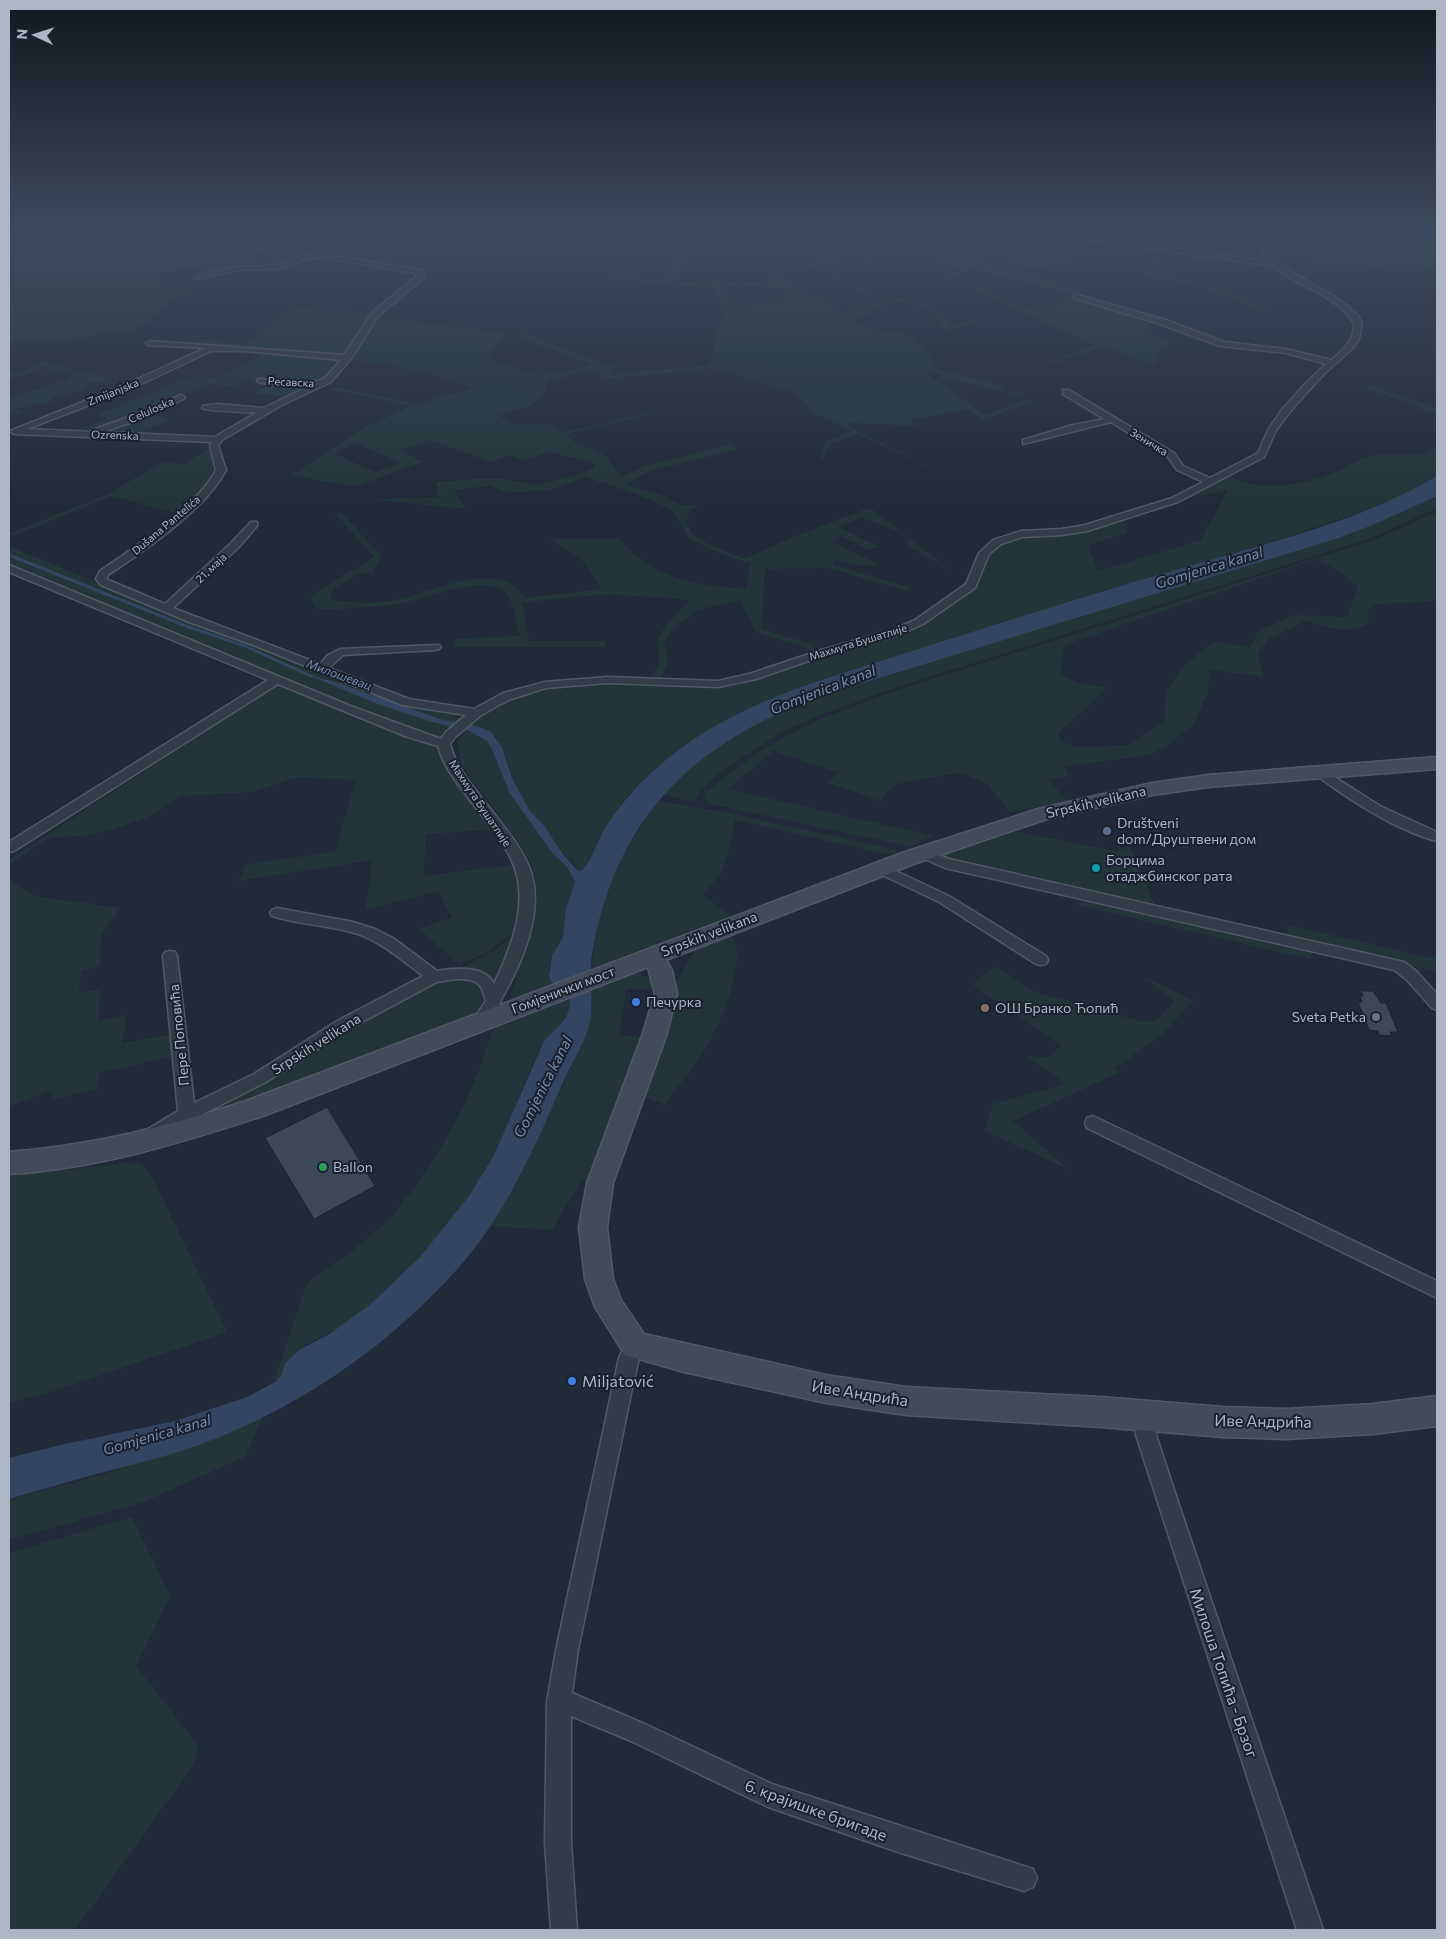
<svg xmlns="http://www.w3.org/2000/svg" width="1446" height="1939" viewBox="0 0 1446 1939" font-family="Commissioner,sans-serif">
<rect width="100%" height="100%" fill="#202a39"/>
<!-- green -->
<g fill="#22363a" fill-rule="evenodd">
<polygon points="49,229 105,231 89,247 93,251 108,240 119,229 193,229 193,236 188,240 178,240 173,245 186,245 184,248 220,251 244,250 265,229 309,229 327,232 332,230 331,229 353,229 349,237 339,235 301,245 252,251 252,266 233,267 232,264 177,268 173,272 145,275 172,287 232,269 278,268 299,264 278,274 235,269 175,287 192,291 173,297 149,321 132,331 116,335 111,332 86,338 59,341 9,340 9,242"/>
<path d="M700,229h13l-18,26 -27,27h104l-4,-8c8,-14 28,-7 41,-10 7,-1 13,-5 19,-7l-9,-5 2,-3c-11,-12 -42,-16 -58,-20h21l29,9 17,-9h6l-19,10 10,10 -1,3 12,5 14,-5 14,2 11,11 68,13 18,-9 -29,-8 16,-7 24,7 7,-7 -5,-2 25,-9 -43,-9 -19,9 -52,-13 56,-1 196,41 17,-13 4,1 -16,13 60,13 18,8 22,5 5,5 24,8 -17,6 6,-6c-62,-26 -127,-39 -193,-54v16l-37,-3 -16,-9 -30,-5 -7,7 102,26 -4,5c22,11 46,18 69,25l-6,4 13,5 -11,4 29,12 -11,7 -7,15 -49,-19 -49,17 -4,-1 43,-17 -122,-56 -31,-10 -67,-13 -11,-11 -8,-1 -40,12 24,7 5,9 29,12 -1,1 -33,-11 -6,-10c-17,-4 -38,-13 -54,-3v3l2,3c8,5 16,12 25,16 14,5 26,12 37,22 38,-18 78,-29 107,10l27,-5 4,3 -37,7c-13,-30 -48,-35 -75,-19v5h-13l-2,6c12,8 25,7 38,9 24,4 35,21 47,39l64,16 -2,4 21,4 -4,2 -84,-22 -4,2 55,39 44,-16 4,2 -50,20 -14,-12 -59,11 6,6 -68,-3v3l121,60 -111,-52 -27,10 -10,19 1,-13 6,-10 25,-9 -40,-18 -16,-19 -84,-26 -109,11 -5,-10 -53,12 1,5c-11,26 -28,21 -50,29l17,9 34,-1 17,9 102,-23 2,1 -103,24c10,14 26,13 38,21 9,6 9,15 17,21l23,-10 86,-22 9,5 -89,22 -24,13 40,13 14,8h17l-7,6 -4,10 6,13 18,11 35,14 36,-17 85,-33h6l79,62 -47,-28 6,-3 -10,-8 -38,-14 -23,9 40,20 -10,3 -28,-14 -9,6 48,23h-22l-22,-5 -3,5 78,23 -3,3 -79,-23 -64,1 -4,60 51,15 4,8 -8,2 -2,-6 -50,-16 -16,-32 -44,10 -20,17 -12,13 4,24 -8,16h-11l10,-16 -2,-25 9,-14 25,-25 -81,-6 -47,4 -41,5 7,38h77l-2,6h-150l2,-8 64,-3c-4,-14 -6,-36 -17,-45 -21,-17 -80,9 -104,13 -12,2 -25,2 -38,3 -15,1 -30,4 -45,1l-6,-12 64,-39 -39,-44 6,-1 40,44 -9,17 -15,1 -24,15 -3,11c21,1 42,5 62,1 34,-7 90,-37 122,-15 4,3 8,8 11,12l77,-9 -20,-30 -34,-20 70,-1c34,41 78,47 128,51l4,-25c-15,-6 -52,-17 -63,-29 -5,-6 -5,-15 -13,-22 -18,-15 -66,-28 -89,-36l-34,13 -43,3 -18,-7 -36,4 11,19 -94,-10 68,-2 -3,-15 48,-4 23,1 25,6 46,-10 17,-8 -2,-5 -46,-10 -23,9 -15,-6 -18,7 -62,-22 -29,10 23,12 -69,25 -63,-12 73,-47 47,-22 -80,-17 3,-2 84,17 53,-16 -43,-15 -83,-15 -24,26 -33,13 -34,-4 16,-9 -22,-4 -14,7 -28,-3 -59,28 24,8 -34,14 -68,-2 38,-13 -9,-5 99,-39 18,4 48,-24 -18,-4 -58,-5 12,-7 46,5 51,-36 79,5 -3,3 137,17 -11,9 -10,17 48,16 16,-1 39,-9 -77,-30 4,-2 11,2 70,27 15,3 -1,9 96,-9 14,-51 -7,-26 -67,-5 -46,-6 4,-3 51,7 38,-39zM971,269l106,26 -35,15 -30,-6 -31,-16 -31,-8zM743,285l46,4 3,2 -11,10 -52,6 -4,-21zM353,442l48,21 -26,9 -40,-18z"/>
<polygon points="1253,229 1437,229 1437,271 1412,261 1391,263 1382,267 1348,265 1299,257 1312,256 1291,244 1369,255 1366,250 1402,251 1388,243 1294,236"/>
<polygon points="45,361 110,379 98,383 92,381 83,385 88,387 70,394 65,392 49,398 54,400 41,405 35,403 17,409 23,412 14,415 9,414 9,398 65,381 73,376 43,367 19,377 9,379 9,374 17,373"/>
<polygon points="1367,385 1437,408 1437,415 1417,408 1420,406 1365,388"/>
<polygon points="214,445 218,466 214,482 178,514 112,496 12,536 9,534 105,495 164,462 184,464"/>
<path d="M1437,445v31l-40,22 -40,15 -76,26 -464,142 -161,87 -29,28 -8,11 -22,36 -4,15 -12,13 -4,-1 -2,-6 -13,-11 -18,-28 -14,-14 -18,-33 -7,-24 -11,-19 -4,10 19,47 44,62 15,14 7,14 -9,26 -3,29 -13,27 -1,12 2,6 5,5 -49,19 10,-28 -11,-2 -9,10 -45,-14c25,-12 58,-26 73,-51l8,1 4,-17 -1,-23 -4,-16 -14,-25 -58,-78c1,-9 -3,-14 -3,-22 49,-62 136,-58 208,-55 25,1 51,4 76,-3l164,-51c18,-9 60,-30 70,-46 8,-11 6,-29 18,-37 22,-17 100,-25 130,-30l4,13 -39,13 10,26 103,-31 27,-50 -39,8 38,-23c34,19 82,9 116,-6 9,-5 21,-13 31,-14 20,-3 48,5 63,-10z"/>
<path d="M1437,496v12l-68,31 -472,148 -77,28 -40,18 -58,38 -23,21 -5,10 -30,-7c42,-57 131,-91 197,-112l475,-144 37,-14z"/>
<path d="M1437,512v89l-59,3 -10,6 1,10 -2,5c-21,9 -41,2 -62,-4l-37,18 -10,14 5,23 -54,-6 -1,22 -15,33 -27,21 -12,7 -18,4 -71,9 4,10 -20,4 18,21 -58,11 -21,-28 -26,-11 -50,7 -18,5 -14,16 -53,-19 13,-9 -66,-22 -46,38 205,47 -24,12 -11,-4 -187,-40 -7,-5 1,-6c25,-21 53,-42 82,-57 36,-20 75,-32 113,-47l474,-149zM1317,559l24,14 17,14 -11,30 -52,-2 -36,15 -9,18 -35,-7 -32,25 -16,24 -3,31 -34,24 -52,2 -16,-5 -4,-8 49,-46 -31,-6 -15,-8 3,-29z"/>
<polygon points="9,546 215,631 414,706 455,712 454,718 469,718 448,738 434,739 282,680 9,567"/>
<polygon points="278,684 425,742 443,747 497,829 426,834 423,876 518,864 524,883 516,930 485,954 459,964 419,929 452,917 438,891 366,909 372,860 239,881 246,865 335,851 356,780 297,777 253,792 180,796 148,817 112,830 81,836 47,838 9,865 9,860"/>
<path d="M659,801l64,11 158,34 15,5 4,4 -16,-1 -149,-34 -8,38 -7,16 -17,21 32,24 -143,54c0,-59 30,-126 67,-172z"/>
<polygon points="1009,830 1110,850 1130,848 1154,904 956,862 943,856 945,852"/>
<polygon points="9,879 34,896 120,908 101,936 100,966 82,970 79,992 100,990 99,1020 127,1015 122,1043 181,1033 182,1054 99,1073 97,1089 54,1099 49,1091 9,1107"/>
<polygon points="1082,898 1313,952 1310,959 1077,905"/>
<polygon points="1288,925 1437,959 1437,972 1287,934"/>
<path d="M732,935c7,14 5,27 2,42 -11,53 -38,86 -70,128l-21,-10c10,-34 30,-122 53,-145 10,-9 24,-11 36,-15z"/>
<polygon points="994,966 1031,991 1144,1022 1157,1020 1174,1002 1143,976 1193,1000 1162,1035 1114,1069 1120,1072 1013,1121 1068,1169 985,1131 993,1104 1066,1084 1027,1057 1049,1057 1061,1045 973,985"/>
<polygon points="631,970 651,979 657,989 626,989 619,1035 647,1038 594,1183 581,1180 552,1230 490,1226 516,1184 580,1048 589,1024 591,987"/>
<path d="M446,978c24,0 30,-1 44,20l-7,12 -28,13 -291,109 144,-81z"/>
<path d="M567,996c13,19 -16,32 -23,46 -20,36 -32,77 -51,114 -30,61 -89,125 -143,165 -16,11 -34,17 -50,28 -12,8 -15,27 -27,35l34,-101 37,-25 31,-26 14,-12 33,-42 24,-39 21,-40 16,-39 11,-34z"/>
<polygon points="123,1163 140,1164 150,1173 227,1332 57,1390 9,1403 9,1174 69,1170"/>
<polygon points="265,1411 246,1456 144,1502 9,1540 9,1500 101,1475 224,1434"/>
<polygon points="132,1517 170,1596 136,1666 199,1747 192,1767 75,1930 9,1930 9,1553"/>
</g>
<!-- water -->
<path fill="#324561" d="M1437,476v20l-64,29 -37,14 -516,157c-125,47 -201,117 -227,252 -5,24 1,50 -3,74 -4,19 -17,39 -25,56 -29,66 -57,133 -105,188 -74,84 -172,150 -279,185 -21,7 -44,12 -65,18 -36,9 -72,20 -107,30v-41l56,-14 110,-23 72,-24 28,-15 6,-6 4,-13 14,-13 32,-17 41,-30 48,-46 49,-61 24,-39 51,-116 22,-23 4,-12 -1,-8 -18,-16 -2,-6 3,-20 11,-19 3,-29 9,-26 -7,-14 -15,-14 -44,-62 -18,-45 -4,-6 -18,-10 -37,-9 -57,-19 -69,-29 32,9 105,37 31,5 17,7 11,15 10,31 18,33 14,14 18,28 15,17 4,1c13,-12 14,-27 23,-41 23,-39 58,-70 96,-95 60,-38 127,-57 193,-78 98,-31 195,-62 293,-90 85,-25 175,-46 251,-91z"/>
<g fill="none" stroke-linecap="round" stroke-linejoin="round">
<!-- stream-far2 -->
<polyline stroke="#324561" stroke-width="2" points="9,263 72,252 119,253 168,248 212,251 255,250 327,239 341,234 346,229"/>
<!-- stream-far1 -->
<polyline stroke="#324561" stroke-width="2.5" points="9,555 17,558"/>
<!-- stream -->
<polyline stroke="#324561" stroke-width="3" points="14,557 186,626 245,646 311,676"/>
</g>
<!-- building -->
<g fill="#3c4859" stroke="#1b2330">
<polygon points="1361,991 1373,991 1381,1003 1386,1003 1398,1032 1390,1032 1392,1036 1379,1035 1378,1031 1369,1030 1358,1002 1362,1002 1360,996 1363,996"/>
<polygon points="327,1107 375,1186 314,1219 265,1138"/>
</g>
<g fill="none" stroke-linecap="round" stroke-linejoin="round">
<!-- street casing -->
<g stroke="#515967" stroke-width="3">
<g id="street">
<polygon points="150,229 156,229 138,251 134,251 134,249"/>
<polygon points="230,229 236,229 221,247 217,247 217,245"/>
<path d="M352,229h6l-7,14 -22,12 91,15 5,2v5l-46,38 -29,45 -19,22 -49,23 -60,35 -4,6 8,24c-19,38 -82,81 -118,105l-2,4 59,25 65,-60 21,-22h6v4l-19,22 -65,60 147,56 8,-9 12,-6 99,-4 2,2 -2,2 -4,1 -92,5 -14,13 80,31 65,10 29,-16 42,-11 62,-5 111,4 31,-7 69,-23 74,-21 23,-10 51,-36 13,-31 14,-13 28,-9 41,-2 23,-4 87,-27 31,-16 -26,-12 -9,-13 -57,-35 -88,22v-4l50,-15 31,-6 -41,-25v-4h6l105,63 9,13 27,12 48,-25 10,-23 13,-19 24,-27 21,-20 -40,-11 -66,-7 -60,-22 -86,-26v-4l92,26 58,22 62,7 45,11c13,-10 23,-19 23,-37 -18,-30 -57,-34 -80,-57l-252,-35 -3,-2h15l236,32 -11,-14 -10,-7 -42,-11 24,2 28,10 23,25 56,33 18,14 6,10 -3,16 -5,8 -31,28 -30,33 -17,22 -12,27 -86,45 -91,29 -25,4 -40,2 -21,7 -12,10 -14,34 -52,36 -23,10 -74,21 -70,24 -38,8 -111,-4 -61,5 -35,11 -14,7 -17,10 -25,21 -5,7c6,23 21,40 35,58 16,21 35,42 45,67 15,40 -7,92 -27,127 -5,11 -12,34 -28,29l-2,-4 13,-20c-2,-5 -3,-12 -6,-15 -8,-11 -32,-6 -43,-4l-88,47 -83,53 -73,37 -39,22 -6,-2 -2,-5 2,-5 30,-18 -15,-155 2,-4 5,-1 5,1 2,4 17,147 60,-29 83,-53 86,-45c-23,-17 -44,-37 -72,-44 -26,-7 -53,-8 -79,-16l-2,-3 2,-3 5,-2 76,14 22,7 18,9 44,33c17,-3 48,-6 57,13 18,-38 37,-85 17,-125 -10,-22 -27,-41 -42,-60 -12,-16 -26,-33 -31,-53l-33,-10 -127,-52 -264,167 -5,1v-10l259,-162 -259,-108v-7l344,142 88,32 5,-7 20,-17 -64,-10 -146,-59 -67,-24 -88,-37 -5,-6 4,-8c34,-23 99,-66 116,-101l-6,-24 2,-4 -198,-8 -4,-3 115,-46 80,-37 -58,-3 -1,-2 4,-2 194,14 29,-43 46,-38 -96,-17 -20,3 -25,9 -41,1 -38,9 -3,-2c19,-12 57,-10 79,-12 9,-1 17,-6 26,-9 21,-5 40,-4 51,-27zM211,351h35l95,9 -16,18 -7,3 -60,-2 -1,2 4,2 48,3 -45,22 -47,-4 -14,2 -1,2c4,3 45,4 54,5l-41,24 -112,-5 32,-11 49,-22 1,-2 -4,-2 -52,22 -34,12 -1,3 -67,-3 104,-40z"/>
<path d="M1319,767l61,39 57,26v9c-38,-9 -91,-43 -122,-67l-2,-3 2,-3z"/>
<polygon points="923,849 949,859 1404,962 1416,971 1437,994 1437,1010 1432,1008 1406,979 1394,970 945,868 918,856 916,853 918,850"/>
<polygon points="881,864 949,896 1046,956 1048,960 1046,964 1041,965 1036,964 939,902 876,872 874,869 876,866"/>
<polygon points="1093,1116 1437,1281 1437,1298 1087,1128 1085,1123 1087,1118"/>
<polygon points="635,1336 642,1339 645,1345 639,1358 632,1389 578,1650 572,1693 647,1725 772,1784 1033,1869 1037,1878 1033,1887 1024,1891 898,1852 768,1807 631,1741 571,1716 571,1843 577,1930 551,1930 545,1843 547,1702 556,1650 619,1358 628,1339"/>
<polygon points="1144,1405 1151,1408 1154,1415 1156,1435 1180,1508 1323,1930 1297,1930 1136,1435 1134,1415 1137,1408"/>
</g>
</g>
<!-- secondary casing -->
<g stroke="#515967" stroke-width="3">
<path id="secondary" d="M1437,757v12l-229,18 -56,8 -102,23 -131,44 -253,98 6,10 5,24 -11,42 -53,147 -6,44 6,52 8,21 23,34 182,41 80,12 195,10 122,10 63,2 87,-5 64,-8v30l-64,8 -87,5 -63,-2 -122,-10 -195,-12 -80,-12 -142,-31 -59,-17 -30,-48 -10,-28 -6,-52 8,-44 55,-147 13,-42 -7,-27 -385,149c-83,27 -167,53 -254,58v-22c84,-7 157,-25 237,-51l659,-249 133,-43 114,-26 56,-8z"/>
</g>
<!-- street -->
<use href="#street" fill="#333c49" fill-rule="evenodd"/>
<!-- secondary -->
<use href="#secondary" fill="#414b5c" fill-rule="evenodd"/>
</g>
<!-- sky -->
<linearGradient id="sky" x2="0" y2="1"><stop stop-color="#12171f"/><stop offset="0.46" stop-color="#3c4a5f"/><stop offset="1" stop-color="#3c4a5f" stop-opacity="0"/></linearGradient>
<rect width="1446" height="500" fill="url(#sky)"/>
<!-- markers -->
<circle fill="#5c6f8a" stroke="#19212e" stroke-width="2" cx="1107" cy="831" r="5"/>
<circle fill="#0f9aa8" stroke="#19212e" stroke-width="2" cx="1096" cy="868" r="5"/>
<g fill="#3f7fe0" stroke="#19212e" stroke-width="2">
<circle cx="636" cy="1002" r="5"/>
<circle cx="572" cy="1381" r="5"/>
</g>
<circle fill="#8d6e63" stroke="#19212e" stroke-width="2" cx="985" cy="1008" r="5"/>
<circle fill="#6b7280" stroke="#19212e" stroke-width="2" cx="1376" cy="1017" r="5"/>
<circle fill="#2e9e5b" stroke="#19212e" stroke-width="2" cx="323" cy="1167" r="5"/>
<g text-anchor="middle" stroke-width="4" stroke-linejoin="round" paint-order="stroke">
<!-- far-street labels -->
<g font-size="11" fill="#aeb6c6" stroke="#19212e">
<text transform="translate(291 382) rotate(3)" y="4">Ресавска</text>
<text transform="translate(113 392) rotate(-22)" y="4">Zmijanjska</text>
<text transform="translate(151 410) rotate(-24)" y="4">Celuloska</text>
<text transform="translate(115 435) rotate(2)" y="4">Ozrenska</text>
<text transform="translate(1149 442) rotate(31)" y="4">Зеничка</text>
<text transform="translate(166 525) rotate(-40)" y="4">Dušana Pantelića</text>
<text transform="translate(211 568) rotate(-43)" y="4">21. маја</text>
<text transform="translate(858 642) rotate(-17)" y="4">Махмута Бушатлије</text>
<text transform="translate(480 803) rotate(56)" y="4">Махмута Бушатлије</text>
</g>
<!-- far-water labels -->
<g font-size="12" font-style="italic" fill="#748cb0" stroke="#19212e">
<text transform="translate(339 675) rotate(20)" y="4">Милошевац</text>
</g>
<!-- street labels -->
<g font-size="14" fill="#aeb6c6" stroke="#19212e">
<text transform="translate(1096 802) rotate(-13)" y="5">Srpskih velikana</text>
<text transform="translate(709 934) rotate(-21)" y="5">Srpskih velikana</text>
<text transform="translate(563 990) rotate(-21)" y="5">Гомјенички мост</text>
<text transform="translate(179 1035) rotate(-96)" y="5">Пере Поповића</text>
<text transform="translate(316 1044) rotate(-32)" y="5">Srpskih velikana</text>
</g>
<!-- poi labels -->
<g font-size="14" fill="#aeb6c6" stroke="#19212e" text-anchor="start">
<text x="1117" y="828">Društveni<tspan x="1117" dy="16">dom/Друштвени дом</tspan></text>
<text x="1106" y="865">Борцима<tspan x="1106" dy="16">отаджбинског рата</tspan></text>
<text x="646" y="1007">Печурка</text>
<text x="995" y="1013">ОШ Бранко Ћопић</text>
<text x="1366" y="1022" text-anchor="end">Sveta Petka</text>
<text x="333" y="1172">Ballon</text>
</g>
<!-- water labels -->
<g font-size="15" font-style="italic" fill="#748cb0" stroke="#19212e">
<text transform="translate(1209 568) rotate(-17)" y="5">Gomjenica kanal</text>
<text transform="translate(823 690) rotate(-21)" y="5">Gomjenica kanal</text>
<text transform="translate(543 1087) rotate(-63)" y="5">Gomjenica kanal</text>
<text transform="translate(157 1435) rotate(-16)" y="5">Gomjenica kanal</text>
</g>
<!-- near-poi labels -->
<g font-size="16" fill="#aeb6c6" stroke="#19212e" text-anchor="start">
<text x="582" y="1387">Miljatović</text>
</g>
<!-- near-street labels -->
<g font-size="16" fill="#aeb6c6" stroke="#19212e">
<text transform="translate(860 1393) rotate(9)" y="6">Иве Андрића</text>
<text transform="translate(1263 1421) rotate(1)" y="6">Иве Андрића</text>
<text transform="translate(1224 1673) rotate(71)" y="6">Милоша Топића - Брзог</text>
<text transform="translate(816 1810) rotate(20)" y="6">6. крајишке бригаде</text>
</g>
</g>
<!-- border -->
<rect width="1446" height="1939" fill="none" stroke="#aeb6c6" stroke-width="20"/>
<!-- north arrow -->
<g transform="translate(35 35) rotate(274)" stroke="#19212e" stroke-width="4" paint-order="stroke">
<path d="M0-4L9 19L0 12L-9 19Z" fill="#aeb6c6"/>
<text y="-8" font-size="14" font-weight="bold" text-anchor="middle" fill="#aeb6c6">N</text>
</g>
</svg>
